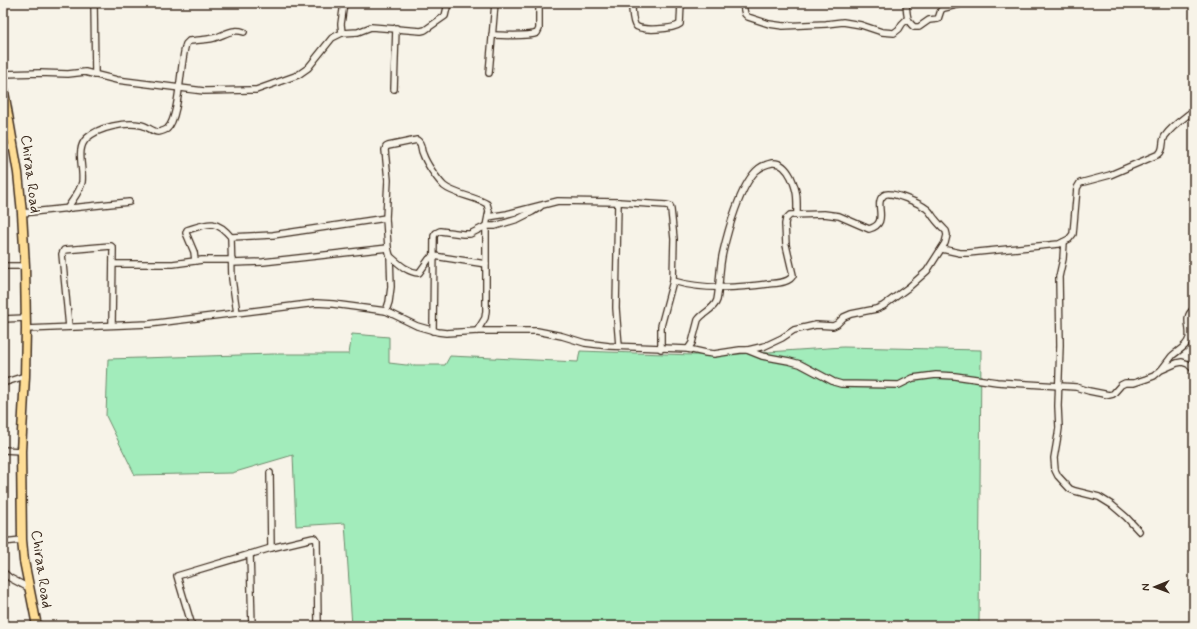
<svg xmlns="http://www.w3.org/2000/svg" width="1197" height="629" viewBox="0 0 1197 629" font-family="Mynerve,sans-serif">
<rect width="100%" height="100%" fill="#f7f3e8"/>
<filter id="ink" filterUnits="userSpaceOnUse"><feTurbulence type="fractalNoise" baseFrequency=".025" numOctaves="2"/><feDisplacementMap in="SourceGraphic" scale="8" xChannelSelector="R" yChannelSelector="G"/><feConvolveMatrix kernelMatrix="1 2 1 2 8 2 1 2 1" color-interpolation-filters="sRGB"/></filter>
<g filter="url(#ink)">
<!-- green -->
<polygon fill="#a2ecbb" stroke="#6e8b6c" points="352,334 389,337 389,363 406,365 445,365 450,356 578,362 580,351 693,355 739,354 843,347 981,350 979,626 352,626 345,523 296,526 293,455 232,473 135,475 106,416 108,359 273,354 349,354"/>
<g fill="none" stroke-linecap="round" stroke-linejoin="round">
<!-- minor casing -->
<g stroke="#3b2a1e" stroke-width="8">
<g id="minor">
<polyline points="94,3 95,75"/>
<path d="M632,3c0,6 0,16 3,22 5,7 39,4 45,-1l1,-21"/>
<polyline points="743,3 744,10 745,14 748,17 769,24 783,26 826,24 843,22 861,25 882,32 894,33 899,29 902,24 907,19"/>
<path d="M906,3c1,9 0,18 8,24h5l10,-7 9,-1 3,-9 3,-2 21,-5"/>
<polyline points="342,33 341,24 344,3"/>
<path d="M492,35c11,0 36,2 45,-2l2,-4v-26"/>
<polyline points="489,73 495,3"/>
<polyline points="3,74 39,73 68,74 85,72 117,80 204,91 250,90 256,90 298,75 308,68 332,38 342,33 358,32 371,27 421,31 425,30 445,16 448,3"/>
<polyline points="394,89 396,28"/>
<polyline points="3,148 14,147"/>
<polyline points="618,202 616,308 619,346"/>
<path d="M67,209c5,-9 13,-17 15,-27 2,-14 -7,-33 5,-44 12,-11 38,-16 54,-13 6,1 12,7 17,7 3,0 7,-2 9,-3 13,-11 13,-68 19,-85l3,-3c8,-1 17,-1 25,-3 11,-3 18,-10 30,-6"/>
<polyline points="22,213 129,202"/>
<polyline points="488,217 507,214 558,201 618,202 666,205 670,206 671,210 674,239 673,281 661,326 661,349"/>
<polyline points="231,237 273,235 386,218"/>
<polyline points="1064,242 1063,259 1059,277 1060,345 1058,406 1059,428 1058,435 1054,458 1055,470 1058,476 1070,489 1075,491 1099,497 1112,505 1126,517 1139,531"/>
<path d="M942,249l18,4h8l91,-9 10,-5 4,-5 4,-46 3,-5 30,-8 49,-21c6,-5 2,-12 6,-18 7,-10 19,-18 29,-26"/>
<path d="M390,256c9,8 17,16 29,17l10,-14 5,-3 52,8"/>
<path d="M195,261l-1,-9 -8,-19 1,-3c20,-6 28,-12 44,7l1,42 5,34"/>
<polyline points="232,263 263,262 388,248"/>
<polyline points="113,264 173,264 202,260 232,260"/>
<polyline points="3,266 25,266"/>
<path d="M673,281c31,9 64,7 95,3 8,-1 22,-1 25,-9l-7,-30 -1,-21 1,-5 4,-4 34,-1 15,2 30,13c22,-6 3,-25 15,-34 6,-5 37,9 43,14 4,3 5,7 8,10 3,4 7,8 11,12l1,4 -2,8 -18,28 -18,16 -26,19 -7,3 -25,5 -7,3 -7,7 -4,2 -17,-1 -22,5 -12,8 -17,8 -17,4"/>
<path d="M386,311l3,-9 2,-15 -1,-31 -2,-8 -2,-30 2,-38 -3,-30 1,-3 2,-1 29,-6c6,4 3,9 6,14 3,9 14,25 21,32 11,9 30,10 43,18l2,7 -3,15v85l-1,7 -8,13"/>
<polyline points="3,319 26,318"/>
<polyline points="69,327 62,254 64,250 111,246 113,248 113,250 112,325"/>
<polyline points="26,329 149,324 316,303 333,304 386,311 417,326 438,332 446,333 477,331 537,331 562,336 585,343 609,346 688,349 706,353 714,354 740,350 747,350 762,356 789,361 800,364 834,382 841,384 899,385 913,378 936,375 955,376 997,382 1076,387 1089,391 1109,395 1113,394 1121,385 1125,383 1134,383 1146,379 1154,376 1161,370 1177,363 1182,362 1188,364 1194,370"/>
<polyline points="433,331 434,236 436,233 440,231 463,234 470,234 486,226 495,226 518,219 532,212 540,207"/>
<path d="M688,349l4,-6 6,-23c5,-8 16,-10 19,-20 3,-15 2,-32 6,-48 5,-22 17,-65 33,-81 4,-4 11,-7 16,-8 9,-1 15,6 19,14 7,16 6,21 6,38"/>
<path d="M1162,369c4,-5 7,-9 10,-13 6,-6 15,-9 17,-18 2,-11 -6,-21 5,-29"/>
<polyline points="3,383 25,376"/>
<polyline points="3,450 21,451"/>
<polyline points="270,473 271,548"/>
<polyline points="3,542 22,540"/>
<polyline points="250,554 252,626"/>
<polyline points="3,572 10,578 29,588"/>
<polyline points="192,626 177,576 271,548 313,538 315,538 317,541 318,626"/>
</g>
</g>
<!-- highway casing -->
<g stroke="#3b2a1e" stroke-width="11">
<polyline id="highway" points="3,86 18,173 22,213 25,266 26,329 25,376 21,451 22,540 24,561 37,626"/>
</g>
<!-- minor -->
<use href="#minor" stroke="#f7f3e8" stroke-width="5.5"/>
<!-- highway -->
<use href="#highway" stroke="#fedd96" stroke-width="8"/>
</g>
</g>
<g text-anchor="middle" stroke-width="4" stroke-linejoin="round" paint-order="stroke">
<!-- street labels -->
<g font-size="15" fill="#3b2a1e" stroke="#f7f3e8">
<text transform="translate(31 174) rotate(83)" y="5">Chiraa Road</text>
<text transform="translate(42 569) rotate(82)" y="5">Chiraa Road</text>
</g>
</g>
<!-- margin -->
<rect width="1197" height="629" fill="none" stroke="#f7f3e8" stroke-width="16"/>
<rect x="8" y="8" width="1181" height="613" fill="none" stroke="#3b2a1e" stroke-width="1.5" filter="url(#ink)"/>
<!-- north arrow -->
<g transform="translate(1155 587) rotate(269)" stroke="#f7f3e8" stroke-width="3" paint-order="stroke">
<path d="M0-3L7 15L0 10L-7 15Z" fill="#3b2a1e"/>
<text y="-6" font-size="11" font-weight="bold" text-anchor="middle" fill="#3b2a1e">N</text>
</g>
</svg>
